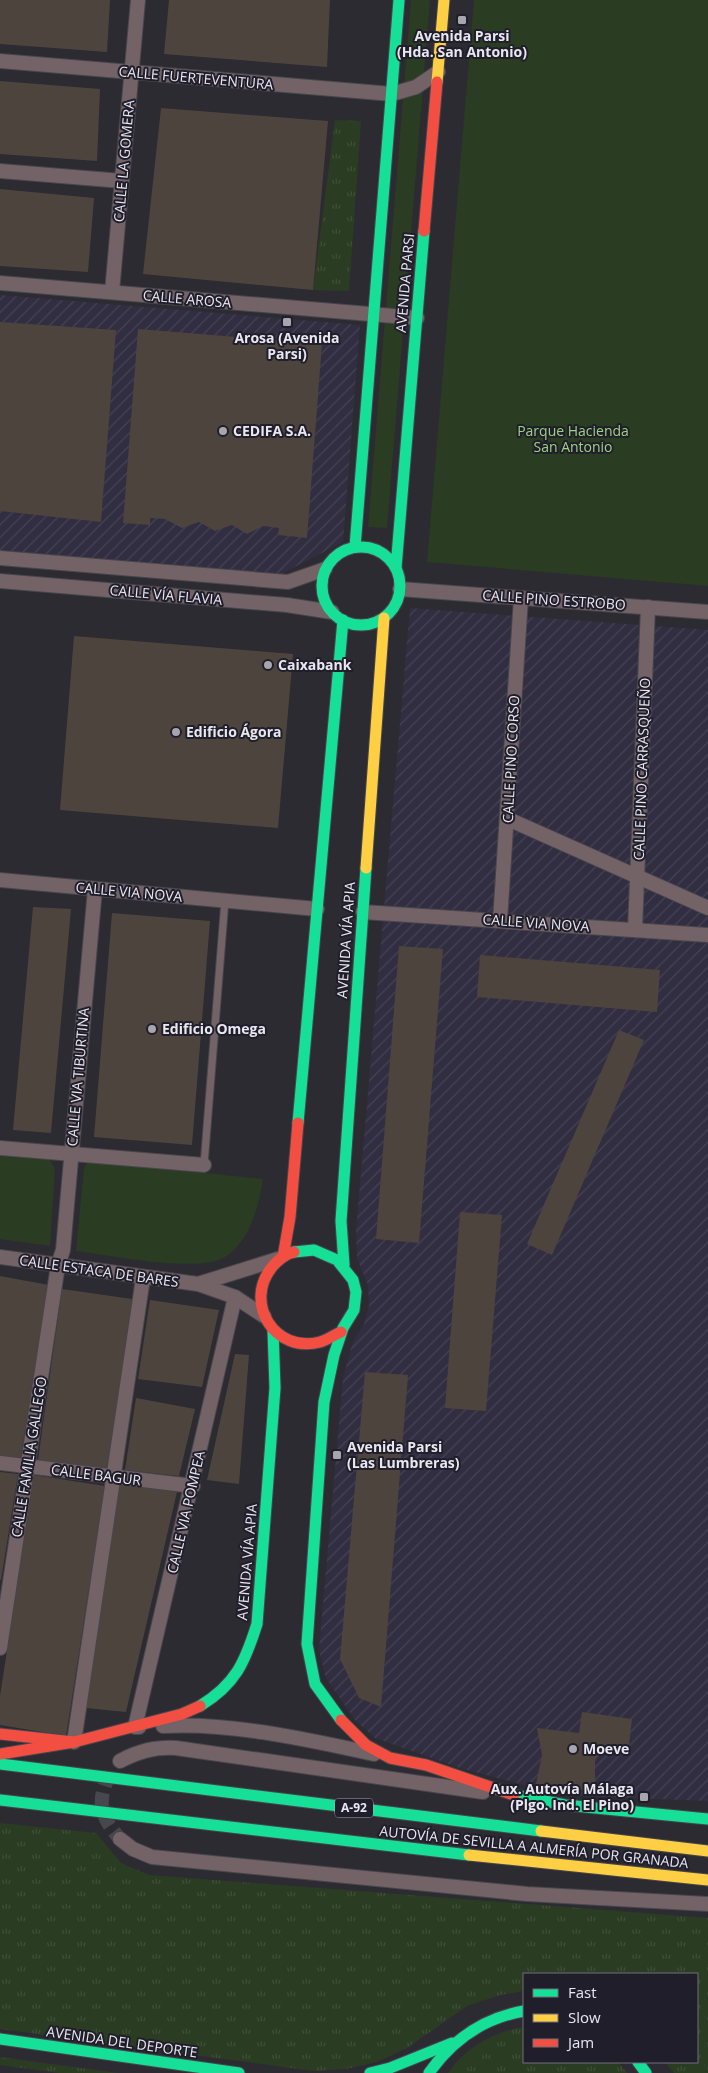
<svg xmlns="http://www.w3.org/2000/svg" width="708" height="2073" viewBox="0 0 708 2073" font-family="'Open Sans',sans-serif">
<defs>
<pattern id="industrial-furrows" width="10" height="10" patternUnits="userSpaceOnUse" patternTransform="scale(1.25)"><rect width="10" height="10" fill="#312e41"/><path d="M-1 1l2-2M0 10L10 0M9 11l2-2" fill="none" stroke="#454254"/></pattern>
<pattern id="grass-tufts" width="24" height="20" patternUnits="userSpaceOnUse" patternTransform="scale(1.25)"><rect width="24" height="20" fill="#2a3c22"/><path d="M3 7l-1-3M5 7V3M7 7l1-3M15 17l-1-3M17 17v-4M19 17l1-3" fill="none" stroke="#3f4f38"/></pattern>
</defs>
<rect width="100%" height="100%" fill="#2c2b32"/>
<!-- industrial -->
<g fill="url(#industrial-furrows)">
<polygon points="0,295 360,325 343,542 281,574 0,551"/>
<polygon points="410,608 708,630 708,1801 561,1795 460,1768 375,1738 355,1720 326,1678 319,1650 343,1378 353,1341 364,1324 369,1306 368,1285 357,1258 356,1231"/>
</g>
<!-- grass -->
<g fill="url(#grass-tufts)">
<polygon points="335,120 361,121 349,291 313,290"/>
<polygon points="0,1823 96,1833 121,1863 149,1875 708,1918 708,2073 674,2073 665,2062 697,2062 697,1974 524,1974 524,1991 500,1995 467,2006 407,2048 377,2062 346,2069 314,2071 0,2029"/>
<path d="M524,2027v35h94l9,11h-179c18,-26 45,-41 76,-46z"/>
<polygon points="0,2057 118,2073 59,2073 0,2065"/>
</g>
<!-- park -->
<g fill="#2a3c22">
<polygon points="411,0 430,0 387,528 368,527"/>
<polygon points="474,0 708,0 708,586 427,562"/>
<polygon points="0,1156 50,1160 55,1169 50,1246 0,1239"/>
<path d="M88,1161l175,18c-4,27 -14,65 -40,79 -29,15 -113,-3 -147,-7l8,-83z"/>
</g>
<!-- building -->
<g fill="#4d443e">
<polygon points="0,0 110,0 107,52 0,44"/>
<polygon points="169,0 330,0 327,67 164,54"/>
<polygon points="0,81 100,89 97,161 0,154"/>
<polygon points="161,108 328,121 313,290 143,274"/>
<polygon points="0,189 94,198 88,272 0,266"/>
<polygon points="0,322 116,330 101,522 0,511"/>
<polygon points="138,329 322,344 307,538 278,535 279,528 263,526 247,534 232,525 215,531 199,522 182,528 165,519 150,518 150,525 123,523"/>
<polygon points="74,636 293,654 278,828 60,810"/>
<polygon points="33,907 71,909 51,1133 13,1130"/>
<polygon points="112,913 210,921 192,1145 94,1137"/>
<polygon points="399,946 443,949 419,1243 376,1239"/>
<polygon points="480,955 660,970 657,1012 477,997"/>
<polygon points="619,1030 644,1040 552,1255 527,1244"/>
<polygon points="460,1212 502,1215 486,1411 445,1408"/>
<polygon points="0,1276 49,1285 20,1461 0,1458"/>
<polygon points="62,1289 132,1299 108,1470 38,1460"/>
<polygon points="150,1300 219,1310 202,1387 138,1379"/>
<polygon points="235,1354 249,1355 239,1484 207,1480"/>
<polygon points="365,1372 408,1375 381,1707 359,1698 340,1659"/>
<polygon points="136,1398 195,1409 179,1476 125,1470"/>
<polygon points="0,1472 18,1474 1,1580 0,1580"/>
<polygon points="34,1475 105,1486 66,1736 0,1725 0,1696"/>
<polygon points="120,1483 177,1492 126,1712 86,1708"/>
<polygon points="582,1712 632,1719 628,1754 615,1753 607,1745 595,1761 595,1792 536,1784 542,1755 537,1728 579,1733"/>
</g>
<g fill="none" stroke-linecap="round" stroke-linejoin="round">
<!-- street-tunnel -->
<path stroke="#48474f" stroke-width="14" stroke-dasharray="14 7" stroke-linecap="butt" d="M110,1773c-14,29 -10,43 10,66"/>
<!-- lane casing -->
<g stroke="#47464c" stroke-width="9">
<polyline id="lane" points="204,1165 225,900"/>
</g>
<!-- street casing -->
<g stroke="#47464c" stroke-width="16">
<g id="street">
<polyline points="0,61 392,94 416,87 438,72"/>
<polyline points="0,171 122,181"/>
<polyline points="0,283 417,318"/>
<polyline points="112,292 138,0"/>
<polyline points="0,558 288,582 325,569"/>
<polyline points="0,581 287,605 332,612"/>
<polyline points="400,589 708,612"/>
<polyline points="508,819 708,908"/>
<polyline points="0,880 317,909"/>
<polyline points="363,912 708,935"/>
<polyline points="500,921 521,598"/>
<polyline points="635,930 648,607"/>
<polyline points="0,1148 204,1165"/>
<polyline points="0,1257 198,1284 235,1297 264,1316"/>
<polyline points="198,1284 278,1259"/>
<polyline points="0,1463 193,1486"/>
<polyline points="0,1648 58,1265 63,1250 95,889"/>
<path d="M163,1726c67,-4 146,14 211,28"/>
<polyline points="139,1727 135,1727 235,1297"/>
<polyline points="74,1742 143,1278"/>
<path d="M120,1761c19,-10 34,-14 56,-13l307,44"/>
<polyline points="120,1839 133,1849 152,1857 527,1894 708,1904"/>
</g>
</g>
<!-- fast casing -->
<g stroke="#47464c" stroke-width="13">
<g id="fast">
<polyline points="355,547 399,0"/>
<circle cx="361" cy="586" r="39"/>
<polyline points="396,568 424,231"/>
<polyline points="298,1123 343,620"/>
<polyline points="294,1252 314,1250 337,1260 353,1280 356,1292 354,1310 343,1328 334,1355 324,1402 307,1644 315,1684 341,1720"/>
<polyline points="344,1265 341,1221 366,868"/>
<path d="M200,1706c36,-22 45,-44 57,-82l18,-236 -2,-58"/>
<polyline points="0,1764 541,1831"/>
<polyline points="514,1795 565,1805 708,1819"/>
<polyline points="0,1800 469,1855"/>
<polyline points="0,2039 239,2073"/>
<polyline points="638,2062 646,2073"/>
<polyline points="370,2073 390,2068 452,2043"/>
<path d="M429,2073c24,-34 54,-55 95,-62"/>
</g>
</g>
<!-- slow casing -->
<g stroke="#47464c" stroke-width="13">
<g id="slow">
<polyline points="437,82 444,0"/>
<polyline points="366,868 384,618"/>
<polyline points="541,1831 708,1851"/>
<polyline points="469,1855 708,1880"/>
</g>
</g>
<!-- jam casing -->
<g stroke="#47464c" stroke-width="13">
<g id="jam">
<polyline points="424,231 437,82"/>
<path d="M294,1252c-10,2 -16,8 -22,15 -29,36 3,87 48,75 7,-2 14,-7 21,-10"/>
<polyline points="283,1257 290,1217 298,1123"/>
<polyline points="341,1720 366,1745 390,1758 426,1765 514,1795"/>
<polyline points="0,1734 74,1742 182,1714 200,1706"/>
<polyline points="0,1754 74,1742"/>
</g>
</g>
<!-- lane -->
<use href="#lane" stroke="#736367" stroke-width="7"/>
<!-- street -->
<use href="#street" stroke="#736367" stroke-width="14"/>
<!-- fast -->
<use href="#fast" stroke="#16e098" stroke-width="11"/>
<!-- slow -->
<use href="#slow" stroke="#ffcf43" stroke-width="11"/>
<!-- jam -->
<use href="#jam" stroke="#f24e42" stroke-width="11"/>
</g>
<!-- markers -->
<g fill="#a7a6ae" stroke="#201e2b" stroke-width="2">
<rect x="457" y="15" width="10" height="10" rx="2.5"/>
<rect x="282" y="317" width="10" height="10" rx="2.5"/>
<circle cx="223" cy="431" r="5"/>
<circle cx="268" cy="665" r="5"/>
<circle cx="176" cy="732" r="5"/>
<circle cx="152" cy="1029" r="5"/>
<rect x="332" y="1450" width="10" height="10" rx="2.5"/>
<circle cx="573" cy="1749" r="5"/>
<rect x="639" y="1792" width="10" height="10" rx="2.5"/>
</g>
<g text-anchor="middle" stroke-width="4" stroke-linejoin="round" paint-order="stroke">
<!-- shield labels -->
<rect fill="#201e2b" stroke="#adabb6" stroke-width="1" x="335" y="1798.5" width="38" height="19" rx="4"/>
<g font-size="12" font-weight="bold" fill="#e9e8f1">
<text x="354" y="1812">A-92</text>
</g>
<!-- poi labels -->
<g font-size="14" font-weight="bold" fill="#e9e8f1" stroke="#201e2b" text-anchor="start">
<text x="462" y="41" text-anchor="middle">Avenida Parsi<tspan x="462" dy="16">(Hda. San Antonio)</tspan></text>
<text x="287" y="343" text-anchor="middle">Arosa (Avenida<tspan x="287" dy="16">Parsi)</tspan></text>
<text x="233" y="436">CEDIFA S.A.</text>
<text x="278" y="670">Caixabank</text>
<text x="186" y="737">Edificio Ágora</text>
<text x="162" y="1034">Edificio Omega</text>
<text x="347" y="1452">Avenida Parsi<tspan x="347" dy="16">(Las Lumbreras)</tspan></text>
<text x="583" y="1754">Moeve</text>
<text x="634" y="1794" text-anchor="end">Aux. Autovía Málaga<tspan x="634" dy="16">(Plgo. Ind. El Pino)</tspan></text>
</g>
<!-- street labels -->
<g font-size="14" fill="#e9e8f1" stroke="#201e2b">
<text transform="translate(196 78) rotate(5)" y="5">CALLE FUERTEVENTURA</text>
<text transform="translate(124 161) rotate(-85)" y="5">CALLE LA GOMERA</text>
<text transform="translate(405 283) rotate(-85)" y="5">AVENIDA PARSI</text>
<text transform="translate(187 299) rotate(5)" y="5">CALLE AROSA</text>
<text transform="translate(166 595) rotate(5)" y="5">CALLE VÍA FLAVIA</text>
<text transform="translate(554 600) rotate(4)" y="5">CALLE PINO ESTROBO</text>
<text transform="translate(511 759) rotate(-87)" y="5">CALLE PINO CORSO</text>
<text transform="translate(642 769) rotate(-88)" y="5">CALLE PINO CARRASQUEÑO</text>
<text transform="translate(129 892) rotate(5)" y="5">CALLE VIA NOVA</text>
<text transform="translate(536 923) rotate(4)" y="5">CALLE VIA NOVA</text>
<text transform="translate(346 940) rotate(-86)" y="5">AVENIDA VÍA APIA</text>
<text transform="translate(78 1077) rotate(-85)" y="5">CALLE VIA TIBURTINA</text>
<text transform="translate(99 1271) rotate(8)" y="5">CALLE ESTACA DE BARES</text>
<text transform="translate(29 1457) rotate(-81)" y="5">CALLE FAMILIA GALLEGO</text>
<text transform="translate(96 1475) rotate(7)" y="5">CALLE BAGUR</text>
<text transform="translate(186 1512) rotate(-77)" y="5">CALLE VIA POMPEA</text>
<text transform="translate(247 1562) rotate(-85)" y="5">AVENIDA VÍA APIA</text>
<text transform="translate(534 1847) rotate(6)" y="5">AUTOVÍA DE SEVILLA A ALMERÍA POR GRANADA</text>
<text transform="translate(122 2042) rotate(8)" y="5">AVENIDA DEL DEPORTE</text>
</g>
<!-- park labels -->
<g font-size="14" fill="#9cd381" stroke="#201e2b">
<text x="573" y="436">Parque Hacienda<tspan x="573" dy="16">San Antonio</tspan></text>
</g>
</g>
<!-- legend -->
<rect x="523" y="1973" width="175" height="90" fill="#201e2b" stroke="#706f7a"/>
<rect x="533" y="1989" width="25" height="8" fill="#16e098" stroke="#706f7a"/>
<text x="568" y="1998" font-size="15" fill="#e9e8f1">Fast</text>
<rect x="533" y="2014" width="25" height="8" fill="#ffcf43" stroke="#706f7a"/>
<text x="568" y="2023" font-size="15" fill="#e9e8f1">Slow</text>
<rect x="533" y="2039" width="25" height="8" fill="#f24e42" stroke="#706f7a"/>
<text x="568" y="2048" font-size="15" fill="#e9e8f1">Jam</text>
</svg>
